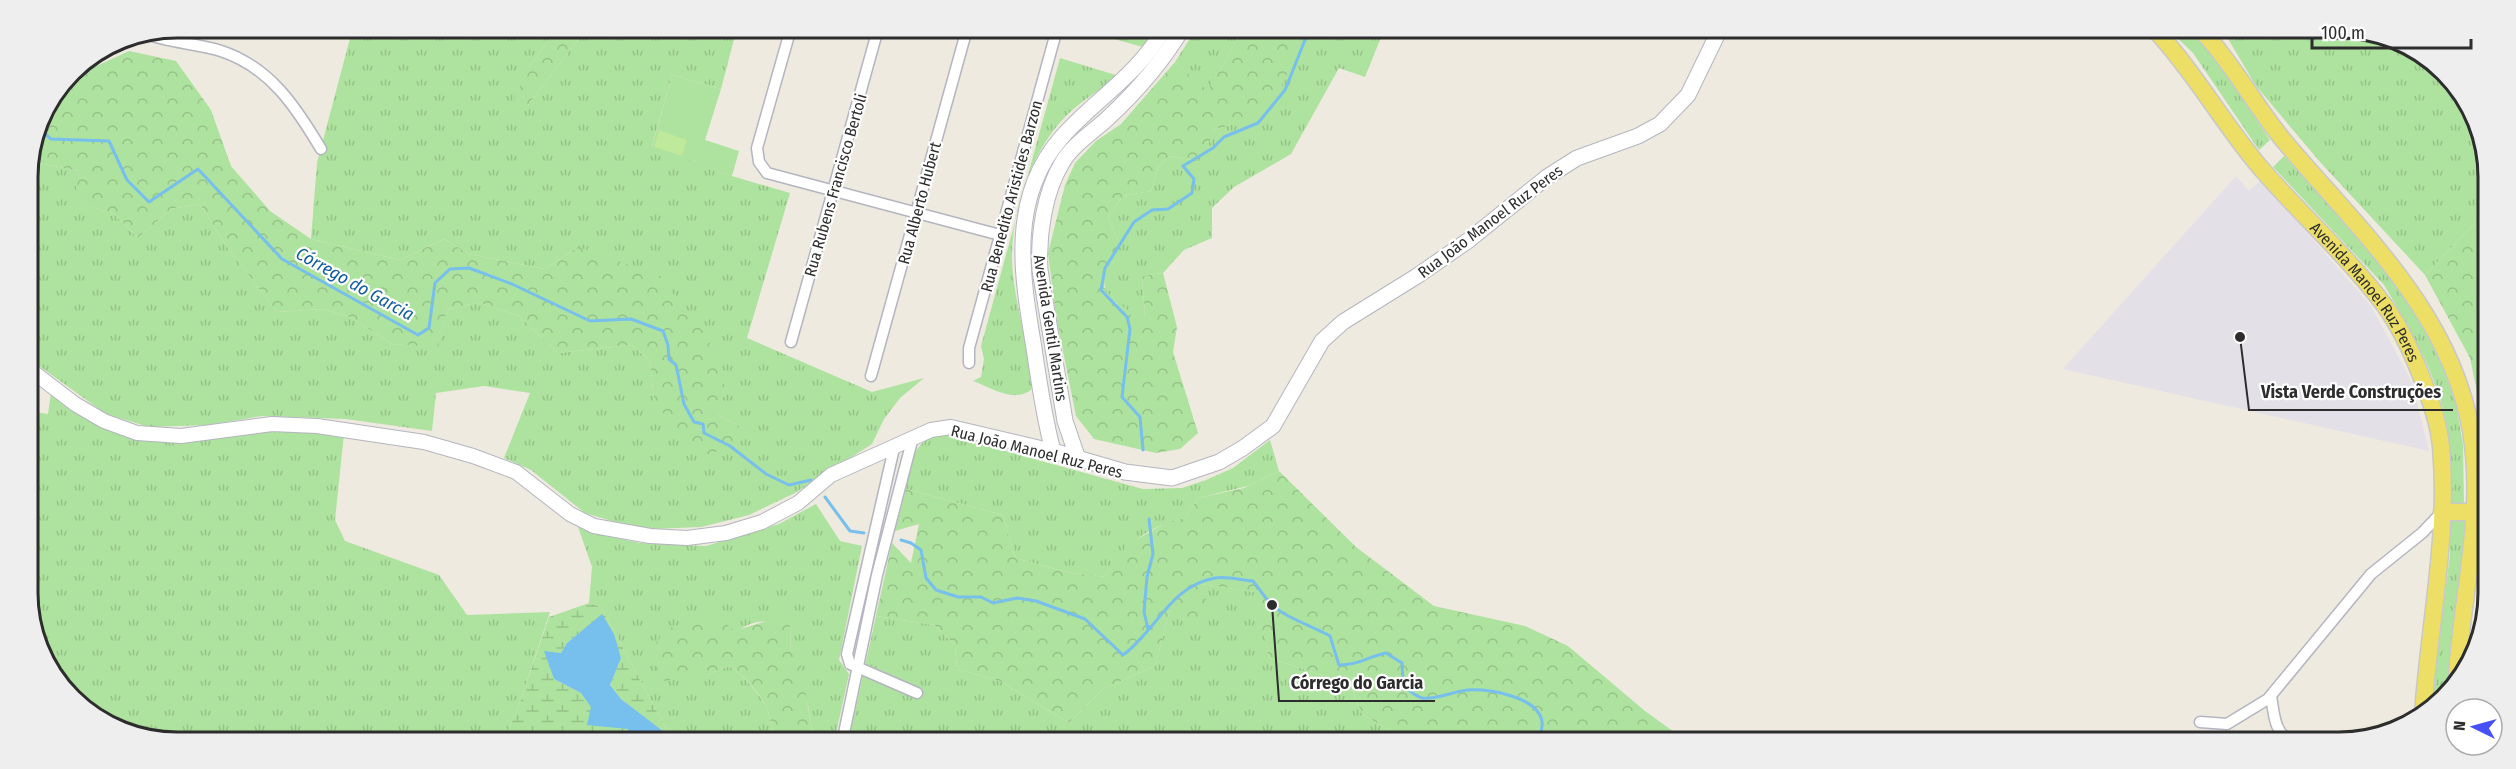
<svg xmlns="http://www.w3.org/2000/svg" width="2516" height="769" viewBox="0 0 2516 769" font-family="'Fira Sans Condensed',sans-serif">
<defs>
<pattern id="grass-tufts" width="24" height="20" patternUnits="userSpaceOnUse" patternTransform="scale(1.5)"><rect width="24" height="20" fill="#aee29f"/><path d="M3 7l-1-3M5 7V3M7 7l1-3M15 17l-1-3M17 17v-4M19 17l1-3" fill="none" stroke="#96c289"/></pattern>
<pattern id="forest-crowns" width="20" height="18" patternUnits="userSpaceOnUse" patternTransform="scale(1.5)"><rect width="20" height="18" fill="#aee29f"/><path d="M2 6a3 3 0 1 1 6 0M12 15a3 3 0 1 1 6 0" fill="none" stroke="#96c289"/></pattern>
<pattern id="wetland-marsh" width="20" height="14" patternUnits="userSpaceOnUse" patternTransform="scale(1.5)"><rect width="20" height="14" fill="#aee29f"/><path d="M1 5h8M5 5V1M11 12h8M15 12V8" fill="none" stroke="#96c289"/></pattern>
</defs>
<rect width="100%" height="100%" fill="#eeeae0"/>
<!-- industrial -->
<polygon fill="#e3e0e7" points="2236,176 2249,191 2261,180 2371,306 2412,382 2429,451 2063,369"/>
<!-- grass -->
<g fill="url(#grass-tufts)">
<polygon points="353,27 558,28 529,67 528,105 587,28 737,28 721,89 672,75 652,146 732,176 790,193 747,338 872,392 924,378 900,398 884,419 872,444 795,493 749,515 701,527 651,529 615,522 585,513 531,470 504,458 530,393 484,386 436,393 432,431 346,419 262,416 208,425 149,427 106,414 28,358 29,161 79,171 75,203 113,213 138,238 171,209 200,204 225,244 277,312 323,309 352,318 392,344 438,346 447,310 478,302 519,316 558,353 632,345 650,361 654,401 748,431 720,416 578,247 545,269 469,254 444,239 400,260 311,239 317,163"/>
<polygon points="1078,29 1154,29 1143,47"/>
<polygon points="1196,29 1242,29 1225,63 1207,91 1175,62"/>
<path d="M1303,30h81l-19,47 -26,-9 -48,86 -57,33 -22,21v30l-28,12 -21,23 -21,3 3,41 -10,5c-9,-14 -10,-11 -20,-20 -21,-18 -7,-40 3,-60l-10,-26 15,-20 28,-5 7,-23 12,-12 21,4 22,-30 18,-5 59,-61z"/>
<polygon points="2171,32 2193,32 2208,48 2270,140 2259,150 2193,53"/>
<polygon points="2224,32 2378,32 2446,71 2486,148 2486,219 2472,226 2425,275 2320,162 2256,86"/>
<path d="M1060,58l59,18c-17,12 -36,24 -51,38 -36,35 -56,94 -56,143 0,34 15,87 21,122l-2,11c-18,13 -39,-2 -58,-9l8,-4 3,-18 -3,-13z"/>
<path d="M2284,156l102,110 23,31 30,61 17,45 7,42 1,60h-13c-1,-25 1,-52 -4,-78 -9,-50 -37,-99 -63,-142l-111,-118z"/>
<polygon points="51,393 125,435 161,442 212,439 258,430 344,434 335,520 345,541 439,575 467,615 550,612 519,705 505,738 138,737 64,691 30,621 29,411 48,414"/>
<path d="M944,434l199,55 39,-1 24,-8 27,-12 37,-28 9,31 -31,15 -50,12 -13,20c-42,10 -57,26 -80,59l-39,-5 -51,-14 -12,-43 -97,-26c7,-28 5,-50 38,-55z"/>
<path d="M816,504l24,37 22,5 -23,114 10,14 -14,64h-22l-5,-33 -17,-53 -1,-26c-49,-16 -60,12 -83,49l22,-9c14,9 28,25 37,40 5,10 4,22 11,32h-119l11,-4 -68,-127 -12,-4 3,-36 -15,-43 30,12 33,7 66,3 73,-22z"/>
<polygon points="2450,519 2465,519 2463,569 2448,689 2438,705 2431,709 2450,554"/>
<polygon points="1195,583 1255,592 1269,658 1350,684 1362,714 1405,740 849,739 876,616 934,625 955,645 957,669 1000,681 1069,723 1103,689 1155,666 1170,610"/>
</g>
<!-- forest -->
<g fill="url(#forest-crowns)">
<polygon points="558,28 587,28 528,105 514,100 529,67"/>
<path d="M1242,29l61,1c-10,28 -21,72 -50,87 -12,6 -27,9 -40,13l-7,23 -15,7 -21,-4 -12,12 -7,23 -28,5 -15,20 10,26v17l-13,9 -1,19 11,16 11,5 9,13 10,-4 -3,-41 21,-3 14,54 -4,25 25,81 -18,16 -24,4 -62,-14 -18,-23 -20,-100 -8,-63 17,-68 10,-22 21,-22 25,-17 54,-62 32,28 18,-27z"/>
<polygon points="129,51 176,61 211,110 231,166 270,211 311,239 400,260 444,239 469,254 545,269 578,247 656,274 698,323 716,354 727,395 711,404 720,416 748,431 710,456 674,426 654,401 650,361 632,345 558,353 519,316 478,302 447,310 438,347 392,344 352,318 323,309 277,312 225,244 200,204 171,209 138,238 113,213 74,203 79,171 29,161 39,119 69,74 77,75"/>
<polygon points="2486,219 2485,430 2470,358 2425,275 2472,226"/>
<polygon points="1279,471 1356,547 1434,606 1525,626 1568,646 1645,711 1685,740 1405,740 1362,714 1350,684 1269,658 1254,592 1195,583 1212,608 1207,625 1192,628 1170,610 1155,666 1103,689 1069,723 1000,681 957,669 955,645 934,625 876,616 892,543 911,563 919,524 895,531 906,489 1003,515 1015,558 1066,572 1105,577 1126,546 1165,523 1185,518 1198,498 1244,488"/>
<path d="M783,616l7,10 1,26 9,4 13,82h-36c-7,-10 -6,-22 -11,-32 -8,-15 -23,-31 -37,-40l-22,9 -44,6 -15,-26 16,-24 32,-14 26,3 12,11z"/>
</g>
<!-- wetland -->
<polygon fill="url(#wetland-marsh)" points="589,603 601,607 669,734 649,738 663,732 621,699 610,685 621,657 602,615 567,643 561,653 545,652 554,679 581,693 592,707 628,729 630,738 505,738 519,705 549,617"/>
<!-- park -->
<polygon fill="#aee29f" points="672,75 721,89 705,140 739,151 732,176 652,147"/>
<!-- pitch -->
<polygon fill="#bfe99b" points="659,130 687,140 682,156 654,147"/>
<!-- water -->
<polygon fill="#77bfec" points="602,614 614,634 621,658 610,685 621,699 664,732 649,738 630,738 628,729 587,725 591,707 581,693 554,679 544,651 561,653 567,643"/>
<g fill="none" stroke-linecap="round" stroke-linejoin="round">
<!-- stream -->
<g stroke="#77bfec" stroke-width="3">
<polyline points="37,127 51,139 109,141 127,180 149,202 198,169 282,259 418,335 429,328 435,283 450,269 469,268 512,284 590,321 631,319 663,331 668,345 669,359 676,365 684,404 694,422 703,424 704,433 730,446 766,474 789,485 811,480"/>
<polyline points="1143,450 1140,417 1122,397 1130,329 1127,317 1101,290 1105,268 1134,222 1152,210 1168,209 1192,193 1194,179 1183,166 1213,148 1224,137 1258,123 1285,90 1309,30"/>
<polyline points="825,497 850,531 864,533"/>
<path d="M901,540l10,3 10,7 5,28 10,12 22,7h23l12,6 24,-5 19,3 49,18 38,36c34,-25 47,-69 92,-77 11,-2 26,2 38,3 6,7 11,16 18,23 16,15 40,21 59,32l9,29c20,0 28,-8 47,-12l16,10 1,22c6,5 11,11 19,13 14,2 32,-7 46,-8 20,-1 69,6 74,31 1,6 -2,13 -2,19"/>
<polyline points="1148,629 1144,612 1147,577 1153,554 1149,519"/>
</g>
<!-- minor casing -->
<g stroke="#b4b5c0" stroke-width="13">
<g id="minor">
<polyline points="791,28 757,148 759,162 767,173 1000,235"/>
<path d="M144,33c24,10 52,10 77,18 49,16 75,56 100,98"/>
<polyline points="791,342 878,29"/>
<polyline points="969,363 969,348 1057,29"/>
<polyline points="871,376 967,29"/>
<polyline points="894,448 847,654 850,664 917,693"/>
<path d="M2271,696c3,17 3,38 21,46"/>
<polyline points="2200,722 2227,724 2268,699 2371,574 2422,533 2442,512"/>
<polyline points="843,738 877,575 913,437"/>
</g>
</g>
<!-- tertiary casing -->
<g stroke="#b4b5c0" stroke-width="16">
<polyline id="tertiary" points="28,368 75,404 104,421 137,433 181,436 272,424 317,426 424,442 473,456 516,472 570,514 594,526 650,536 687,538 726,533 762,522 798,503 831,475 931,430 951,427 1053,451"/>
</g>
<!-- secondary casing -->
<g stroke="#b4b5c0" stroke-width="17">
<g id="secondary">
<path d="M1164,29c-28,48 -69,70 -103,109 -53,61 -39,139 -27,210 5,35 10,69 19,103l72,21 47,6 47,-16 24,-14 30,-22 49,-85 21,-19 74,-46 52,-36 78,-63 30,-19 61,-22 22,-12 28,-29 31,-64"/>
<path d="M1078,459l-13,-38 -25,-151c-2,-34 4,-77 22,-107 10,-18 31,-31 46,-45 28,-26 54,-56 74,-89"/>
</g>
</g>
<!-- primary casing -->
<g stroke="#c8c8c8" stroke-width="19">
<g id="primary">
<path id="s1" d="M2157,32c38,41 65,90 102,134 38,45 83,84 119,131 20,24 34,55 45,84 8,21 16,43 18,66 8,89 -12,179 -18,267"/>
<path d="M2203,32c31,33 52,74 81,109 74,88 167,171 187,290 14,82 -9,162 -14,244"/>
<polyline points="2442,512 2475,512"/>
</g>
</g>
<!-- minor -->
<use href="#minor" stroke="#fff" stroke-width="10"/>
<!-- tertiary -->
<use href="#tertiary" stroke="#fff" stroke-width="14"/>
<!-- secondary -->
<use href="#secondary" stroke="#fff" stroke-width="15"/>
<!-- primary -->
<use href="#primary" stroke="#eddf66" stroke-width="16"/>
</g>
<g text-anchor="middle" stroke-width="4.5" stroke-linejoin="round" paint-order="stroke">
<!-- street labels -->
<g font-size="16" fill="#2d2d2d" stroke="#fff">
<text transform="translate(835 185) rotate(-74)" y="6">Rua Rubens Francisco Bertoli</text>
<text transform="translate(1011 196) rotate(-75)" y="6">Rua Benedito Aristides Barzon</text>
<text transform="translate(919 203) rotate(-75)" y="6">Rua Alberto Hubert</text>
<text transform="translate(1490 221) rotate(-37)" y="6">Rua João Manoel Ruz Peres</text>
<text dy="6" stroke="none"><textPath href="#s1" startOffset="334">Avenida Manoel Ruz Peres</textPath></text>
<text transform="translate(1051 328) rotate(81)" y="6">Avenida Gentil Martins</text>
<text transform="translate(1037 451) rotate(14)" y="6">Rua João Manoel Ruz Peres</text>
</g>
<!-- water labels -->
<g font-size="18" font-style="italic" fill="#115c9d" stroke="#fff">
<text transform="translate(355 284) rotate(29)" y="6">Córrego do Garcia</text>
</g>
</g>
<!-- crop -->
<path d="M0 0H2516V769H0ZM177 38H2339A139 139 0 0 1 2478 177V593A139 139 0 0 1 2339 732H177A139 139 0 0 1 38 593V177A139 139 0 0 1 177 38Z" fill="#eee" fill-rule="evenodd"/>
<path fill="none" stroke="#2d2d2d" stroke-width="3" d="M177 38H2339A139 139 0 0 1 2478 177V593A139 139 0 0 1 2339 732H177A139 139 0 0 1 38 593V177A139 139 0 0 1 177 38Z"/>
<!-- callouts -->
<path fill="none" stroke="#2d2d2d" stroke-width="2" d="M2240 337L2249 410H2453M1272 605L1279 701H1435"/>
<g fill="#2d2d2d" stroke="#fff" stroke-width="2">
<circle cx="2240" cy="337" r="6"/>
<circle cx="1272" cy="605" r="6"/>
</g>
<g font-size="18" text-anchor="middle" font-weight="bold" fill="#2d2d2d" stroke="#fff" stroke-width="4.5" stroke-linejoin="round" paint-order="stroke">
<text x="2351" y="398">Vista Verde Construções</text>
<text x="1357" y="689">Córrego do Garcia</text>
</g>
<!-- north arrow -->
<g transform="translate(2474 727) rotate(275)"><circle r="28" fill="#ffffff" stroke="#ababab" stroke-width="1.5"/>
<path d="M0-4.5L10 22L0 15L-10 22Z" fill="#4651f5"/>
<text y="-9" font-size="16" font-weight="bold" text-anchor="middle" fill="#2d2d2d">N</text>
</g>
<!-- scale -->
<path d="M2312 39v9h159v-9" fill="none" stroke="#2d2d2d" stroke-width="3"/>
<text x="2321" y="39" font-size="18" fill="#2d2d2d" stroke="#ffffff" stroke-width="4.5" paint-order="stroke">100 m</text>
</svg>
